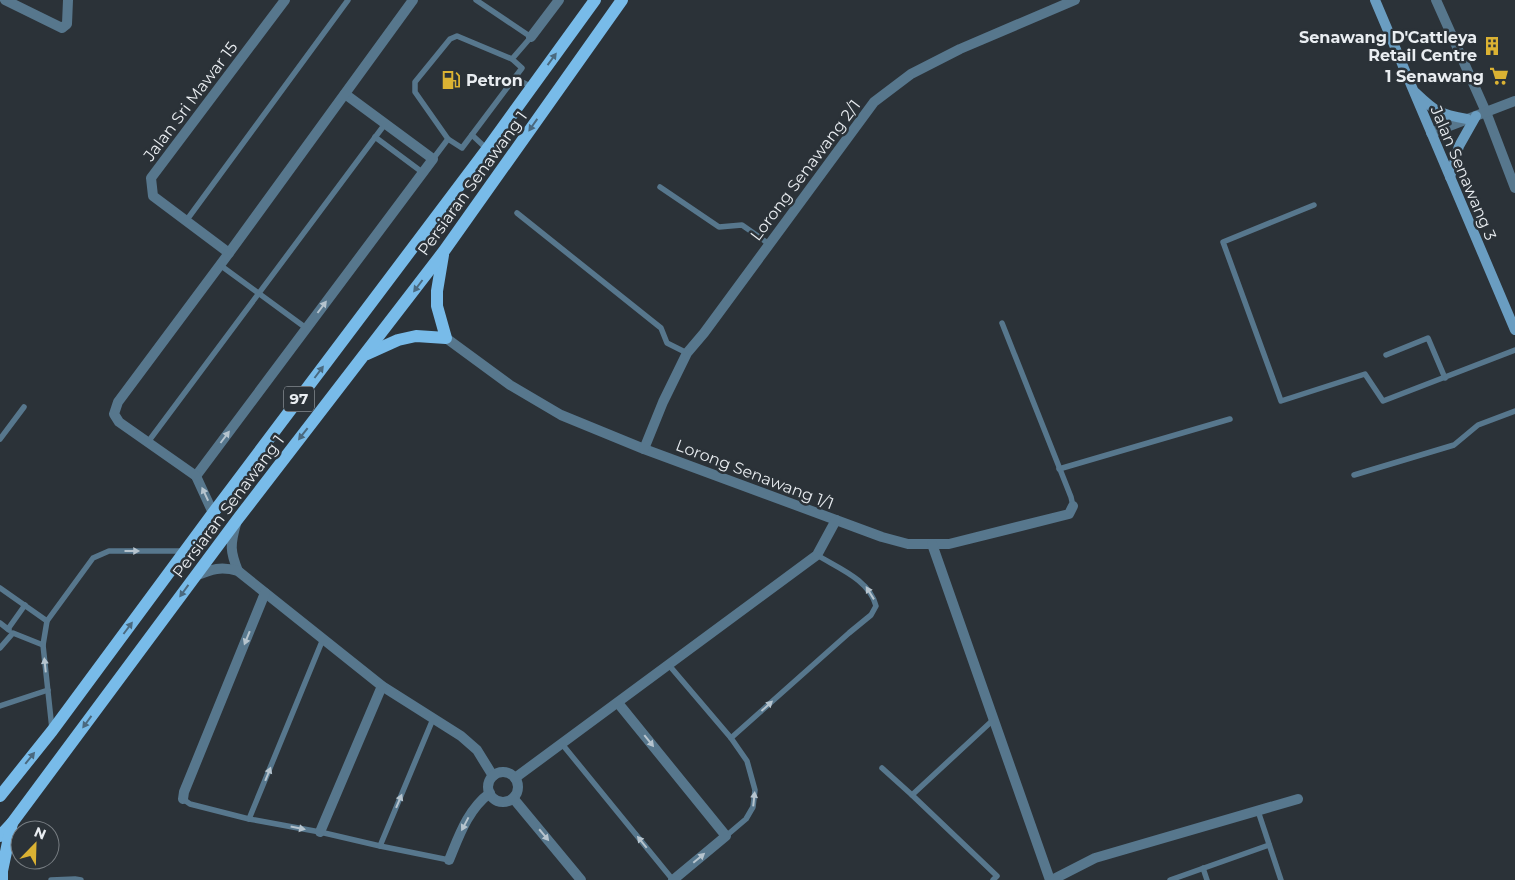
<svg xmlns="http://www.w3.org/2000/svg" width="1515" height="880" viewBox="0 0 1515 880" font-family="Montserrat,sans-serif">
<rect width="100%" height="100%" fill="#2b3238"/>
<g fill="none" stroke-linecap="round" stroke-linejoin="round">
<!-- lane -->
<g stroke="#57778d" stroke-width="5.5">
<polyline points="514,78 532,87"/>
<polyline points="472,135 487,149"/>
<polyline points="375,137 422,172"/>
<polyline points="448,139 415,92 415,82 450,39 457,36 512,59"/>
<polyline points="433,159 448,139 462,148 522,68 512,59 531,37 476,0"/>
<polyline points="660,187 719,227 742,225 769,244"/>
<polyline points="1314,205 1223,242 1281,401 1365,374 1383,401 1515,350"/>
<polyline points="517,213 661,328 667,343 687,353"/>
<polyline points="186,221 348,0"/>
<polyline points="220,265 306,328"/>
<polyline points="1002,323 1071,497 1073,506"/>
<polyline points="1386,355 1428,338 1445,378"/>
<polyline points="0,439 24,407"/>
<polyline points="148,442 385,124"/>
<polyline points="1059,469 1230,419"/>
<polyline points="1354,475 1454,445 1478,425 1515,411"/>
<polyline points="0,588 47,621"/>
<polyline points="0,623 9,630"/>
<polyline points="8,629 25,605"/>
<polyline points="0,648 13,633 43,645"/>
<polyline points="668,664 731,738 747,761 755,790 753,807 746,819 726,836"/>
<polyline points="0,706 48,690"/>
<polyline points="52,729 43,645 47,621 93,558 109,551 183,551"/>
<path d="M731,738l118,-105 22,-18 5,-9c-6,-26 -38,-38 -59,-51"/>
<polyline points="562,744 673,880"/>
<polyline points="882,768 912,795"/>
<polyline points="183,799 190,804 249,819 320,832 380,846 449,860"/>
<polyline points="1258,811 1281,880"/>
<polyline points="249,819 323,639"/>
<polyline points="380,846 433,719"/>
<polyline points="1203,868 1207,880"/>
<polyline points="51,880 75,879 81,880"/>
<polyline points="993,880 997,876 912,795 993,720"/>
<polyline points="1170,880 1269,845"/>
</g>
<!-- street -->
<g stroke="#57778d" stroke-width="10">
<polyline points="5,0 62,28 67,24 68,0"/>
<polyline points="1436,0 1486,112 1515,188"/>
<polyline points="531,37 559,0"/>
<polyline points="1431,133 1515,101"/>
<polyline points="229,253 153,196 151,178 285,0"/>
<polyline points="446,338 510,385 561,415 644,449 882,537 908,544 949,544 1069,514 1073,506"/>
<polyline points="644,449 663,402 687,353 704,333 874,102 911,74 960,49 1075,0"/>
<polyline points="196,476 433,159 345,94"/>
<polyline points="213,513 196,476 119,422 114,414 118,402 229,253 413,0"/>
<path d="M236,524c-6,21 -6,27 2,47"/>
<polyline points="932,544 1050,880"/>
<path d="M195,576c17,-7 26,-10 43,-5l144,115 79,50 16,14 16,26"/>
<polyline points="618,703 726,836 673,880"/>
<circle cx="503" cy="787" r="15"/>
<polyline points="515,778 817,555 836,520"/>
<polyline points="513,798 581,880"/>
<polyline points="183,799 184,792 265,593"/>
<polyline points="320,832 382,686"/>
<path d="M449,860c10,-24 19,-51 41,-67"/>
<polyline points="1052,880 1095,858 1298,799"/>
</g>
<!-- secondary -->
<g stroke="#6a9dc1" stroke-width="10">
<polyline points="1375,0 1515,330"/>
<path d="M1416,93c20,19 23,21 51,26"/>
<polyline points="1450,177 1459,146 1476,116"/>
</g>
<!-- primary -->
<g stroke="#78bbe9" stroke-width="12">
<polyline points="367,354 398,340 416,336 446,338 437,306 437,291 443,255"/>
<polyline points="0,796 52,731 213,513 487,149 595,0"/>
<polyline points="0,836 12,823 237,520 444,251 622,0"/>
<polyline points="2,880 2,871 12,823"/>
</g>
</g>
<!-- one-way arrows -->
<defs><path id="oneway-solid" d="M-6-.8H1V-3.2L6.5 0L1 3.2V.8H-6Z" transform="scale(1.25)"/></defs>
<g fill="#4a697f">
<use href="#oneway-solid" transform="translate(552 59) rotate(-54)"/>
<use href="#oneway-solid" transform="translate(533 125) rotate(125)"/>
<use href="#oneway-solid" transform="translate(418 286) rotate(127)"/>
<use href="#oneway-solid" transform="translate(319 372) rotate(-53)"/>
<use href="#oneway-solid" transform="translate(303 434) rotate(128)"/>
<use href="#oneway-solid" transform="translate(184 591) rotate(126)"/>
<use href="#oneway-solid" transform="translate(128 628) rotate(-53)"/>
<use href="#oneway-solid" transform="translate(87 722) rotate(126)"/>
<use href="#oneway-solid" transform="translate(30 758) rotate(-51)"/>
</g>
<g fill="#b6c4ce">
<use href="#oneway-solid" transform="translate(322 307) rotate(-53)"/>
<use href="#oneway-solid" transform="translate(225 437) rotate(-53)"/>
<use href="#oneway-solid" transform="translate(205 494) rotate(-115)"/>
<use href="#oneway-solid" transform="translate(132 551)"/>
<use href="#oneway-solid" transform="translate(870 593) rotate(-122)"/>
<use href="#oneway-solid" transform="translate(247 638) rotate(112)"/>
<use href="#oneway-solid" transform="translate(45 665) rotate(-96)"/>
<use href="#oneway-solid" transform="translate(767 706) rotate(-42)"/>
<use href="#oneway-solid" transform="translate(649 741) rotate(51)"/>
<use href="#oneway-solid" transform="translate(268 774) rotate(-68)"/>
<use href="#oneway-solid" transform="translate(754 799) rotate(-84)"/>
<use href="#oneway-solid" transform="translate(399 801) rotate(-67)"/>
<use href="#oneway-solid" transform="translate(465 824) rotate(118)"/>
<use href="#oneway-solid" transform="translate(298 828) rotate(11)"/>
<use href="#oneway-solid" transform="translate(544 835) rotate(50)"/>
<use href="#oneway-solid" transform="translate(642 842) rotate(-129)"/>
<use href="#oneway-solid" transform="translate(699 858) rotate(-40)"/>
</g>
<!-- icons -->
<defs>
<g id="building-bare" transform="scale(1.5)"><path d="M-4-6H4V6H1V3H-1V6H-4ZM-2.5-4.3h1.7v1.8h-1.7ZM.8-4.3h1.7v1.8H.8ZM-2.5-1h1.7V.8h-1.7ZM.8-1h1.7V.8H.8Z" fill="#dbb233" stroke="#2b3238" stroke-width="2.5" paint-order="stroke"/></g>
<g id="supermarket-bare" transform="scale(1.5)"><path d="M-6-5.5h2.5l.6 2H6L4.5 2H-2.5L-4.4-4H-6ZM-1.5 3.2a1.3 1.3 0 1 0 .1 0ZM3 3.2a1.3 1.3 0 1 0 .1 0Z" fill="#dbb233" stroke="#2b3238" stroke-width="2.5" paint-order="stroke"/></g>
<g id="fuel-bare" transform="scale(1.5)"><path d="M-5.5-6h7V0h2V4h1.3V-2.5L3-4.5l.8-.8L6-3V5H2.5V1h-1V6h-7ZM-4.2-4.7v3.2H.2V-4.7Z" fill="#dbb233" stroke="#2b3238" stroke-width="2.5" paint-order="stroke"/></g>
</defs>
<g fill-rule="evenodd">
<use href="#building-bare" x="1492" y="46"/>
<use href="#supermarket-bare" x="1499" y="76"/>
<use href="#fuel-bare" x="451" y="80"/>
</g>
<g text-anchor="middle" stroke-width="5" stroke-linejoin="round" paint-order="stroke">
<!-- shield labels -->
<rect fill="#2b3238" stroke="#b0b5ba" stroke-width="1" x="284" y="386.5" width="30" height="25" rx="4"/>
<g font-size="15" font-weight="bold" fill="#e9edf1">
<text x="299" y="404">97</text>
</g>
<!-- poi labels -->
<g font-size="16" font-weight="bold" fill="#e9edf1" stroke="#2b3238" text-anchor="end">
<text x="1477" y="43">Senawang D'Cattleya<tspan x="1477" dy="18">Retail Centre</tspan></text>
<text x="1484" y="82">1 Senawang</text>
<text x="466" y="86" text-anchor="start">Petron</text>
</g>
<!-- street labels -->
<g font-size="16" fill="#e9edf1" stroke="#2b3238">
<text transform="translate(190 101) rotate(-53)" y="6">Jalan Sri Mawar 15</text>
<text transform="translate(805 170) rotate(-53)" y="6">Lorong Senawang 2/1</text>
<text transform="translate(1464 173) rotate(67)" y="6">Jalan Senawang 3</text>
<text transform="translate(472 183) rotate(-54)" y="6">Persiaran Senawang 1</text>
<text transform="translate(755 474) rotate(21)" y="6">Lorong Senawang 1/1</text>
<text transform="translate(228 506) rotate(-53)" y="6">Persiaran Senawang 1</text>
</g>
</g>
<!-- north arrow -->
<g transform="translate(35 845) rotate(23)"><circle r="24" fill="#2b3238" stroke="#777d82"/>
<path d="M0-4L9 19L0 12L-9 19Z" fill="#dbb233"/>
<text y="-8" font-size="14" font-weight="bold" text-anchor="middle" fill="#e9edf1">N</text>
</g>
</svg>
